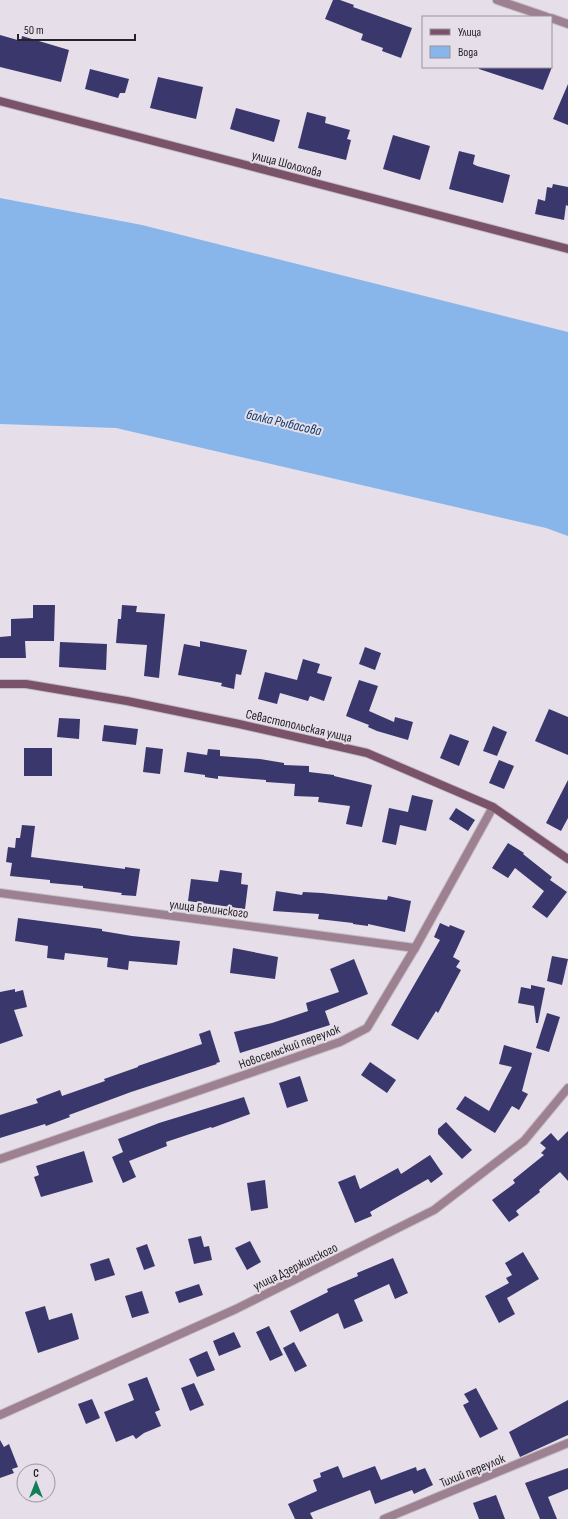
<svg xmlns="http://www.w3.org/2000/svg" width="568" height="1519" viewBox="0 0 568 1519" font-family="'Sofia Sans Condensed',sans-serif">
<rect width="100%" height="100%" fill="#e6dfea"/>
<!-- water -->
<polygon fill="#88b5ea" points="0,198 142,225 568,332 568,536 546,528 116,428 0,424"/>
<!-- building -->
<g fill="#3a376d">
<polygon points="333,0 340,0 354,5 353,7 412,28 401,58 382,51 383,48 361,40 363,34 325,19"/>
<polygon points="0,35 21,41 22,36 69,50 61,82 0,67"/>
<polygon points="479,67 552,67 543,90 479,69"/>
<polygon points="90,69 129,79 125,93 120,93 118,98 85,89"/>
<polygon points="158,77 203,87 196,119 150,108"/>
<polygon points="568,84 568,125 553,119"/>
<polygon points="236,108 280,120 274,142 230,129"/>
<polygon points="307,112 326,117 325,123 350,130 347,139 351,140 346,160 298,148"/>
<polygon points="393,135 430,146 420,180 383,169"/>
<polygon points="459,151 475,155 473,164 477,166 510,175 503,203 449,189"/>
<polygon points="553,184 568,187 568,206 566,205 564,220 535,214 538,199 545,201 547,187 552,188"/>
<polygon points="33,605 55,605 54,641 25,641 26,658 0,658 0,637 11,636 11,619 33,618"/>
<polygon points="122,605 137,606 136,612 165,614 159,678 144,676 147,645 116,643 118,619 121,619"/>
<polygon points="200,641 247,650 241,675 236,674 234,689 221,686 222,683 178,675 184,644 200,647"/>
<polygon points="60,642 107,644 106,670 59,667"/>
<polygon points="365,647 381,653 375,670 359,664"/>
<polygon points="303,659 320,664 317,673 332,677 324,701 310,696 308,701 280,693 277,704 258,699 265,672 297,680"/>
<polygon points="359,680 378,686 369,711 394,722 395,717 413,722 408,740 377,731 368,727 369,725 346,716"/>
<polygon points="549,709 568,717 568,755 535,741"/>
<polygon points="59,718 80,719 79,739 57,737"/>
<polygon points="104,725 138,729 136,745 102,741"/>
<polygon points="493,726 507,732 497,756 483,751"/>
<polygon points="450,734 469,741 459,766 440,758"/>
<polygon points="146,747 163,749 160,774 143,772"/>
<rect x="24" y="748" width="28" height="28"/>
<polygon points="208,749 220,750 220,756 260,759 284,763 284,765 309,766 309,772 334,775 334,776 372,785 362,827 346,824 350,806 318,802 319,797 294,796 295,784 266,782 266,780 218,776 218,779 205,777 205,775 184,772 187,752 207,755"/>
<polygon points="499,760 514,766 504,789 489,783"/>
<polygon points="568,780 568,818 561,831 546,823"/>
<polygon points="412,795 433,800 426,831 400,825 396,845 382,842 389,808 408,812"/>
<polygon points="456,808 475,820 468,831 449,819"/>
<polygon points="22,825 35,826 31,857 125,869 125,867 140,869 136,896 121,895 122,893 83,888 83,886 50,883 50,880 10,876 12,863 6,862 8,847 15,848 16,838 20,838"/>
<polygon points="508,843 524,853 523,854 552,877 550,880 567,892 547,918 532,907 544,891 515,868 508,878 492,868"/>
<polygon points="220,870 242,873 241,884 248,885 245,909 188,901 191,879 218,882"/>
<polygon points="276,891 302,895 303,892 322,893 387,900 388,896 411,901 405,932 368,924 368,926 353,924 353,923 318,919 319,914 273,911"/>
<polygon points="18,918 102,929 102,931 132,936 180,941 177,965 129,961 128,970 107,967 108,958 65,953 64,960 47,958 48,946 15,941"/>
<polygon points="440,923 449,927 450,925 465,931 453,957 460,961 456,967 461,970 438,1013 436,1011 418,1040 391,1025 440,940 434,937"/>
<polygon points="233,948 278,957 275,979 230,973"/>
<polygon points="552,956 568,959 562,985 547,981"/>
<polygon points="354,959 368,994 325,1011 330,1025 240,1053 234,1032 272,1023 308,1011 306,1003 339,992 330,969"/>
<polygon points="531,985 545,988 538,1023 536,1023 534,1006 518,1003 521,987 531,989"/>
<polygon points="15,989 15,992 23,990 27,1007 14,1010 23,1036 0,1044 0,992"/>
<polygon points="547,1013 560,1017 549,1052 536,1048"/>
<polygon points="210,1030 220,1062 216,1063 217,1064 131,1092 69,1115 70,1117 46,1126 45,1124 0,1138 0,1115 38,1103 36,1099 60,1090 62,1096 105,1081 104,1079 138,1067 138,1066 202,1044 199,1034"/>
<polygon points="504,1045 532,1053 522,1091 528,1094 519,1110 512,1106 495,1133 456,1109 465,1096 489,1111 512,1067 499,1064"/>
<polygon points="370,1062 396,1080 387,1093 361,1075"/>
<polygon points="300,1076 308,1101 287,1108 279,1083"/>
<polygon points="244,1097 250,1114 212,1128 211,1127 166,1142 167,1146 129,1161 136,1177 123,1183 112,1157 123,1152 118,1139 159,1123"/>
<polygon points="446,1122 472,1150 462,1159 438,1134 438,1129"/>
<polygon points="568,1131 568,1181 560,1172 539,1190 540,1192 516,1211 519,1215 509,1222 492,1200 515,1183 513,1180 544,1155 541,1153 546,1148 540,1143 551,1133 558,1141"/>
<polygon points="84,1151 93,1182 41,1197 34,1177 39,1175 36,1166"/>
<polygon points="430,1155 443,1174 431,1183 428,1179 370,1212 372,1216 355,1223 338,1182 355,1175 360,1189 398,1168 401,1174"/>
<polygon points="265,1180 268,1208 251,1211 247,1183"/>
<polygon points="201,1236 204,1247 209,1246 212,1260 194,1264 188,1239"/>
<polygon points="250,1241 261,1262 247,1270 235,1248"/>
<polygon points="147,1244 155,1266 144,1270 136,1248"/>
<polygon points="523,1252 539,1279 507,1298 515,1314 499,1323 485,1296 509,1283 506,1278 512,1275 505,1263"/>
<polygon points="109,1258 115,1275 95,1281 90,1264"/>
<polygon points="393,1258 408,1293 395,1299 389,1284 354,1300 363,1321 344,1329 338,1313 300,1332 290,1311 328,1292 327,1289 358,1276 357,1273"/>
<polygon points="199,1284 203,1295 179,1303 175,1292"/>
<polygon points="142,1291 149,1313 132,1318 125,1296"/>
<polygon points="45,1306 49,1320 72,1313 79,1339 38,1353 25,1312"/>
<polygon points="269,1326 283,1355 270,1361 256,1332"/>
<polygon points="234,1332 241,1347 219,1356 213,1341"/>
<polygon points="294,1342 307,1366 295,1372 283,1348"/>
<polygon points="207,1351 215,1370 197,1377 189,1359"/>
<polygon points="147,1377 160,1410 155,1412 161,1426 144,1433 136,1439 133,1435 116,1442 104,1412 134,1400 128,1384"/>
<polygon points="194,1383 204,1405 190,1411 181,1388"/>
<polygon points="476,1388 498,1429 480,1438 463,1405 469,1402 464,1394"/>
<polygon points="92,1399 100,1418 86,1424 78,1404"/>
<polygon points="568,1400 568,1435 520,1457 509,1432"/>
<polygon points="0,1440 4,1447 9,1444 18,1467 12,1469 14,1473 0,1478"/>
<polygon points="338,1466 343,1478 375,1466 381,1480 416,1467 417,1471 425,1468 433,1485 414,1494 412,1490 375,1504 370,1490 310,1513 313,1519 295,1519 288,1504 317,1491 313,1480 321,1477 320,1473"/>
<polygon points="568,1468 568,1489 548,1497 557,1519 540,1519 525,1483"/>
<polygon points="496,1495 505,1519 479,1519 473,1503"/>
</g>
<g fill="none" stroke-linecap="round" stroke-linejoin="round">
<!-- street casing -->
<g stroke="#c3bdc7" stroke-width="10">
<g id="street">
<polyline points="497,0 547,17"/>
<polyline points="551,18 568,24"/>
<polyline points="0,893 415,948"/>
<polyline points="0,1159 340,1042 367,1028 415,948 493,807"/>
<polyline points="0,1415 236,1309 434,1210 524,1141 568,1088"/>
<polyline points="384,1519 568,1443"/>
</g>
</g>
<!-- secondary casing -->
<g stroke="#c3bdc7" stroke-width="10">
<g id="secondary">
<polyline points="0,101 568,249"/>
<polyline points="0,684 26,684 127,701 239,724 367,753 493,807 568,859"/>
</g>
</g>
<!-- street -->
<use href="#street" stroke="#9d8191" stroke-width="8"/>
<!-- secondary -->
<use href="#secondary" stroke="#7a536a" stroke-width="8"/>
</g>
<g text-anchor="middle" stroke-width="4" stroke-linejoin="round" paint-order="stroke">
<!-- street labels -->
<g font-size="13" fill="#262327" stroke="#e6dfea">
<text transform="translate(287 163) rotate(15)" y="5">улица Шолохова</text>
<text transform="translate(299 725) rotate(13)" y="5">Севастопольская улица</text>
<text transform="translate(209 908) rotate(7)" y="5">улица Белинского</text>
<text transform="translate(289 1046) rotate(-20)" y="5">Новосельский переулок</text>
<text transform="translate(295 1266) rotate(-26)" y="5">улица Дзержинского</text>
<text transform="translate(472 1470) rotate(-22)" y="5">Тихий переулок</text>
</g>
<!-- water labels -->
<g font-size="14" font-style="italic" fill="#0e3c6c" stroke="#e6dfea">
<text transform="translate(284 422) rotate(13)" y="5">балка Рыбасова</text>
</g>
</g>
<!-- legend -->
<rect x="422" y="16" width="130" height="52" fill="#e6dfea" stroke="#99949c"/>
<rect x="430" y="29" width="20" height="6" fill="#7a536a" stroke="#99949c"/>
<text x="458" y="36" font-size="12" fill="#262327">Улица</text>
<rect x="430" y="46" width="20" height="12" fill="#88b5ea" stroke="#99949c"/>
<text x="458" y="56" font-size="12" fill="#262327">Вода</text>
<!-- north arrow -->
<g transform="translate(36 1483)"><circle r="19" fill="#e6dfea" stroke="#99949c"/>
<path d="M0-3L7 15L0 10L-7 15Z" fill="#127d58"/>
<text y="-6" font-size="11" font-weight="bold" text-anchor="middle" fill="#262327">С</text>
</g>
<!-- scale -->
<path d="M18 34v6h117v-6" fill="none" stroke="#262327" stroke-width="2"/>
<text x="24" y="34" font-size="12" fill="#262327" stroke="#e6dfea" stroke-width="3" paint-order="stroke">50 m</text>
</svg>
